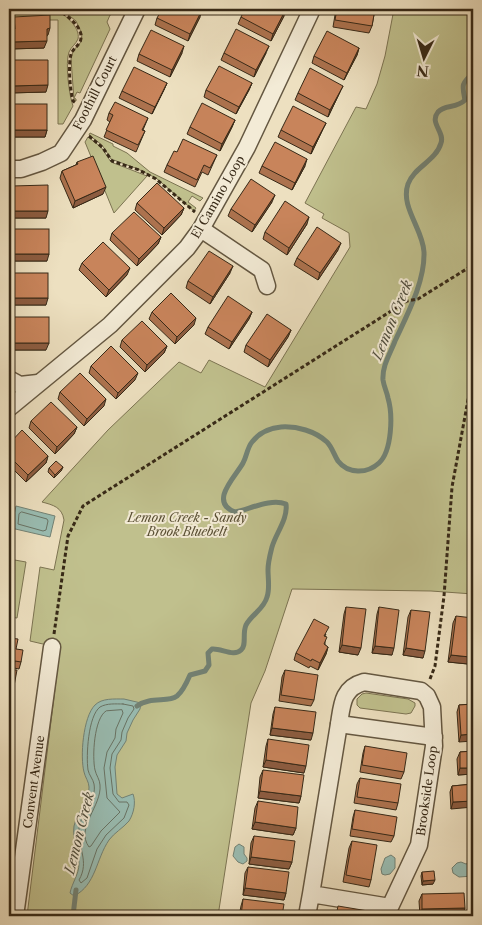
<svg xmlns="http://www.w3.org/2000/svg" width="482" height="925" viewBox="0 0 482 925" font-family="'Libre Caslon Text',serif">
<rect width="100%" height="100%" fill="#ede0c0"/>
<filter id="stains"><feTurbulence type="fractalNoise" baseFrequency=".004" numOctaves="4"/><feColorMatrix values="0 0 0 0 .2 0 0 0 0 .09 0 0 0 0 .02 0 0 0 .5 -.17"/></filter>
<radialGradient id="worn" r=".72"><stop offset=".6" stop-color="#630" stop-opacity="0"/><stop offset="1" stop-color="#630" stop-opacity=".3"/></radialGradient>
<!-- green -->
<g fill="#c0c08d" stroke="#7c7452">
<path d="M9,9c13,0 30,-3 43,0 10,2 29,18 26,30 -2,5 -7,8 -9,13 -4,11 0,43 4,54l-10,18h-5v-104h-49z"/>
<polygon points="61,9 120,9 119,12 110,15 107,22 110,29 80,93 77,92 74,98 76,99 76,101 74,100 71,59 73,51 81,42 82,34 76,21"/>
<path d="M394,9h79v585l-42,-3 -139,-2 -27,82 -14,32 -33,213h-191l33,-268 -30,-7 10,-74 14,3 10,-50c-2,-13 -11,-15 -22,-18l66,-72 71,-68 22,11 8,-13 56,27 85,-140 -1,-14 -27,-15 2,-4 -19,-11 51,-96 10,2 11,-25 8,-28z"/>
<polygon points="90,133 113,144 113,146 127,153 150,172 203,198 200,201 192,196 188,202 196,208 194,211 156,178 138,169 111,159 102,145 89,135"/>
<polygon points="88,137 101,147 111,162 147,176 114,213 85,142"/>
<polygon points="9,559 26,562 17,618 9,617"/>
<polygon points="366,693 408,699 415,703 415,706 411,713 406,714 360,708 357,705 357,699 362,694"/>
</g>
<!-- water -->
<g fill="#99bdb3" stroke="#728275">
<polygon points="16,506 55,516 50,537 11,528"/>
<path d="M124,699l17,4 -1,6 -7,11 -6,13 -1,8 -9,14 -2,12 2,27 5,4 11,-4c3,8 1,19 -4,27 -6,7 -15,12 -20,19 -13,19 -13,45 -35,56l-4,-3c2,-10 9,-19 9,-29 0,-13 -7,-25 -5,-38 3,-14 16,-25 15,-39 0,-5 -4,-10 -5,-15 -4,-15 -1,-55 11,-67 7,-7 19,-6 29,-6z"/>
<polygon points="239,844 244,847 244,854 247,858 247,861 243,864 238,862 233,856 235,847"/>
<polygon points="391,855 395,858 395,868 390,874 385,875 382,874 381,869 385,858"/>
<polygon points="473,861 473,876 459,877 453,873 452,868 457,863 461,862 466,864"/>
</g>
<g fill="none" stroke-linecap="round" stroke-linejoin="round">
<!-- shore -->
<g stroke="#687365" stroke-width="1">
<polygon points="22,512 47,519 48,521 46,530 43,531 18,524 19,514"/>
<path d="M123,704l10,2 1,3 -6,9 -6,14 -1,8 -9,14 -2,14 3,26 6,8h8l2,3 -5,13 -18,17 -9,14 -10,29 -6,5 -2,-3c11,-19 -2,-33 0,-52 2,-15 18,-28 15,-44 -1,-5 -5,-9 -6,-14 -2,-14 0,-54 12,-63 7,-4 16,-3 23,-3z"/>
<path d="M122,710l1,3 -7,16 -1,9 -8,14 -3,16 3,30 13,14 -19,19 -10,15 -2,1c-14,-19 13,-41 11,-62 0,-5 -4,-10 -5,-15 -3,-13 -1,-52 11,-59z"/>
</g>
<!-- stream -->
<g stroke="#728275" stroke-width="5">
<path d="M137,706c14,-10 31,-3 40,-10 6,-5 10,-14 13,-21l15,-4 4,-6 -1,-12 4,-4c9,-1 22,8 29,1 6,-5 1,-16 5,-25 6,-11 18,-16 21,-28 3,-8 1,-18 1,-27 0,-8 2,-15 4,-23 4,-14 16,-28 14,-43 -15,-6 -36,5 -51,8 -27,-10 1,-36 8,-49 4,-7 4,-15 9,-21 7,-9 18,-14 29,-15 16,-1 34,4 46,15 5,5 7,13 11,19 10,13 29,13 41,2 13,-12 14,-48 9,-65 -1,-6 -4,-11 -5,-18 -1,-14 7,-26 12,-39 12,-26 30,-59 29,-89 -1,-23 -24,-45 -16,-68 6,-17 28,-23 33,-41 4,-11 -12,-20 -3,-31 7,-8 18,-3 27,-12 -3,-15 -4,-16 8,-27"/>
<polyline points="73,916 76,890"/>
</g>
<!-- minor casing -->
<g stroke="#645741" stroke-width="19">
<g id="minor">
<polyline points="9,169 21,169 42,162 61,153 83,120 137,9"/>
<polyline points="201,229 262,270 267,286"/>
<polyline points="9,379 20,385 38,383"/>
<polyline points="9,408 110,325 187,248 201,229 247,147 312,9"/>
<polyline points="339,724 434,737"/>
<polyline points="15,916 52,647"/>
<path d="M307,916l4,-22 28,-170c3,-19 3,-36 25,-42l57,9 6,5 5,11 2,39 -15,99 -29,62 -79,-13"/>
</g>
</g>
<!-- path -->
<g stroke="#372917" stroke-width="3" stroke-dasharray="4 2.5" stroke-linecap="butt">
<path d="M57,9c9,6 29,19 23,33 -3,5 -7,7 -9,12 -3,13 -1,35 2,47l3,2"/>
<polyline points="89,136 103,148 112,161 139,170 156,179 195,212"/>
<polyline points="54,634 68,536 83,506 407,301 418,299 473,265"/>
<polyline points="430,679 435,666 444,596 452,487 470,389 473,384"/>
</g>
<!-- minor -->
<use href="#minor" stroke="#f3ebd6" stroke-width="16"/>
</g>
<!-- wall -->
<g fill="#ac724e" stroke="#372917">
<polygon points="336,9 375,9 372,26 369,33 333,27"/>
<polygon points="284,16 271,41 238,24 241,17"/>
<polygon points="14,17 48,35 47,35 44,48 9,49 9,35 11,29 12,29 12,23"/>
<polygon points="200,17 188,41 155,25 157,18"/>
<polygon points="359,48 357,55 344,80 312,63 314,56"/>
<polygon points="182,53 170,77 137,61 139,54"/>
<polygon points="224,53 266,53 254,77 221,60"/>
<polygon points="10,60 46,92 9,93 9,65"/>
<polygon points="167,83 152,114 119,98 122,91"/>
<polygon points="252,83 249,90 236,114 204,97 206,90"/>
<polygon points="340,92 328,117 295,100 298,93"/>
<polygon points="12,104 47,130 45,137 9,137 9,111"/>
<polygon points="109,113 148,118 143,130 145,131 136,152 104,137 110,122 107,120"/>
<polygon points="235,120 232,127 220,151 187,134 190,127"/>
<polygon points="326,123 323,129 311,154 278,137 281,130"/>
<polygon points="177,152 217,155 208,175 202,172 195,187 164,172 167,165"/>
<polygon points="77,162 103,194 73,208 60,178 62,171 76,165"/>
<polygon points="262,166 305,166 292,190 259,173"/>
<polygon points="12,186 46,218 10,218 10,193"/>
<polygon points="272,202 252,232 228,216 231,209"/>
<polygon points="137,203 184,208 181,215 162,235 135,210"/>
<polygon points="307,224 287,255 263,239 265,232"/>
<polygon points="13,229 47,261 11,261 11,236"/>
<polygon points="112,233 161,237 158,244 137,266 110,240"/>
<polygon points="338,250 318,280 294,265 297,258"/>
<polygon points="82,263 127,275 106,297 79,270"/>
<polygon points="13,273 46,305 10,305 10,280"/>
<polygon points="230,273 210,304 186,288 188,281"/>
<polygon points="152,312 194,325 175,344 149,319"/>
<polygon points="252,312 249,319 229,349 205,334 208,327"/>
<polygon points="13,317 46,350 10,350 10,324"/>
<polygon points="291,330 288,337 268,367 244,352 246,345"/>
<polygon points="122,340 167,346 164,353 145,372 120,347"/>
<polygon points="91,366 135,380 116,399 89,373"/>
<polygon points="60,392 104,406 84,426 58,399"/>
<polygon points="31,421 77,427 74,434 55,454 29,428"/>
<polygon points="9,444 48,456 46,463 26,482 9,465"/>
<polygon points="63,467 61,471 54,478 48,472 49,468"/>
<polygon points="346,607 358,655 339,652 344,614"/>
<polygon points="379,607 392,655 372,653 377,614"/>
<polygon points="411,610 423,658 403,655 408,617"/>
<polygon points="456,616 468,664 448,662 453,623"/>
<polygon points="326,634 325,636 325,645 328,647 326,654 318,670 310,666 309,668 294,660 296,653"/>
<polygon points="9,638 16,649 21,662 19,669 14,668 14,686 12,693 9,693"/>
<polygon points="285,670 314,700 311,706 279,701 282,677"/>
<polygon points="473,704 459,742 457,712 459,705"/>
<polygon points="275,707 311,740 270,735 273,714"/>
<polygon points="268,739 304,773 263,767 266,746"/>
<polygon points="365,746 404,772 401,779 360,772 363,753"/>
<polygon points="473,751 473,774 458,775 457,759 460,752"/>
<polygon points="263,770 301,796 299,803 258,798 260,777"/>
<polygon points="360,778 398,803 396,810 354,803 357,784"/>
<polygon points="473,784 451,809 450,792 452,786"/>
<polygon points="258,801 296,828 293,835 252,829 255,808"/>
<polygon points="355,810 394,836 391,842 350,836 353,817"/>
<polygon points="254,836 292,862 289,869 249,864 251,843"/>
<polygon points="352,841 371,880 369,887 343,882 349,848"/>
<polygon points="248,867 286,893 284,900 243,895 245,873"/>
<polygon points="422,872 433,884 422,885 421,876"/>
<polygon points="422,894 465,908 462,915 420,916 419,901"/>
<polygon points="243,899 282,916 239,916 241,906"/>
</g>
<!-- shaded-wall -->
<g fill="#8c5c40" stroke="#372917">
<polygon points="286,9 284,16 271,41 273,34"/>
<polygon points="202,10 200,17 188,41 190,34"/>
<polygon points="50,28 48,35 44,36 47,29"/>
<polygon points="47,41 44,48 9,49 11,42"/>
<polygon points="184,46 182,53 170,77 172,70"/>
<polygon points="269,46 266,53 254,77 256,70"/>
<polygon points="359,48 357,55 344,80 347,73"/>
<polygon points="167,83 164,90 152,114 155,107"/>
<polygon points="252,83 249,90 236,114 239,107"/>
<polygon points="48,85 46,92 9,93 11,86"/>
<polygon points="343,86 340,92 328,117 330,110"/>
<polygon points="235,120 232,127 220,151 222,144"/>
<polygon points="326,123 323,129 311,154 313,147"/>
<polygon points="12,130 47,130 45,137 9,137"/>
<polygon points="307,159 305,166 292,190 295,183"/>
<polygon points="106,187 103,194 73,208 75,201"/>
<polygon points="275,195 272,202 252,232 255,225"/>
<polygon points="184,208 181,215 162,235 164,228"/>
<polygon points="12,211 48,211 46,218 10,218"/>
<polygon points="309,217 307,224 287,255 289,248"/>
<polygon points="161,237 158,244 137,266 139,259"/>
<polygon points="341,243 338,250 318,280 320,273"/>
<polygon points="13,254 49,254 47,261 11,261"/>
<polygon points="233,266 230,273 210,304 213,297"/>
<polygon points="130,268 127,275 106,297 109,290"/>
<polygon points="13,298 48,298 46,305 10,305"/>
<polygon points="252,312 249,319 229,349 232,342"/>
<polygon points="196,318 194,325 175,344 177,337"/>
<polygon points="291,330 288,337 268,367 270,360"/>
<polygon points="13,343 49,343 46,350 10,350"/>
<polygon points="167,346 164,353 145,372 147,365"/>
<polygon points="138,373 135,380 116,399 118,393"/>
<polygon points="106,399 104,406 84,426 87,419"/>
<polygon points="77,427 74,434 55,454 57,447"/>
<polygon points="48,456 46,463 26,482 28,475"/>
<polygon points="63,467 61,471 54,478 55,475"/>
<polygon points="342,645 361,648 358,655 339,652"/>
<polygon points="375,646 394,648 392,655 372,653"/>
<polygon points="328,647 326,654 318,670 320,663"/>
<polygon points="406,648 425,651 423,658 403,655"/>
<polygon points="451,655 470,657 468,664 448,662"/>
<polygon points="9,686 14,686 12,693 9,693"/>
<polygon points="272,728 313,733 311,740 270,735"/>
<polygon points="473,734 473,741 459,742 461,735"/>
<polygon points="266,760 306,766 304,773 263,767"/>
<polygon points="460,768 473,768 473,774 458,775"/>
<polygon points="260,791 301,796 299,803 258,798"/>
<polygon points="473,801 473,807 451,809 453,802"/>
<polygon points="255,822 296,828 293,835 252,829"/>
<polygon points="251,857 292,862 289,869 249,864"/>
<polygon points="435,880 433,884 422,885 423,881"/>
<polygon points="245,888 286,893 284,900 243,895"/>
<polygon points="465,908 462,915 420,916 422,909"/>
</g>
<!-- building -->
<g fill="#c8845b" stroke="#372917">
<polygon points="162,9 200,9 202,10 190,34 157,18"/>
<polygon points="245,9 286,9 273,34 241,17"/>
<polygon points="337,9 375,9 372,26 335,20"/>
<polygon points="50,15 50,28 47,29 47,41 11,42 11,29 15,29 14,17"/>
<polygon points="236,29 269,46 256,70 224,53"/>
<polygon points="151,30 184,46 172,70 139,54"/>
<polygon points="327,31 359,48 347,73 314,56"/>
<polygon points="10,60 48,60 48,85 11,86"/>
<polygon points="219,66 252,83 239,107 206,90"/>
<polygon points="134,67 167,83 155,107 122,91"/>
<polygon points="310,68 343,86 330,110 298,93"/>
<polygon points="115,102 148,118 142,130 145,131 138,145 106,130 113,115 109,113"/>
<polygon points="202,103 235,120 222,144 190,127"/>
<rect x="12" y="104" width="35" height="26"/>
<polygon points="293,106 326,123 313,147 281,130"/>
<polygon points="183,139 217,155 210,168 204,165 197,180 167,165 174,151 177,152"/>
<polygon points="275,142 307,159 295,183 262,166"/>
<polygon points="93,156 106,187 75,201 62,171 78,164 77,162"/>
<polygon points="251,179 275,195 255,225 231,209"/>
<polygon points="157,183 184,208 164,228 137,203"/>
<polygon points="48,185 48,211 12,211 12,186"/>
<polygon points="285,201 309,217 289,248 265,232"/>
<polygon points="134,212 161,237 139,259 112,233"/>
<polygon points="317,227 341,243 320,273 297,258"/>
<rect x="13" y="229" width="36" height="25"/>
<polygon points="103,242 130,268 109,290 82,263"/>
<polygon points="209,251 233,266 213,297 188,281"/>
<rect x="13" y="273" width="35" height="25"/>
<polygon points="171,293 196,318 177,337 152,312"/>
<polygon points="228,296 252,312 232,342 208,327"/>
<polygon points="267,314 291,330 270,360 246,345"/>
<rect x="13" y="317" width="36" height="26"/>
<polygon points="142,321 167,346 147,365 122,340"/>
<polygon points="111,346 138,373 118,393 91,366"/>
<polygon points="80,373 106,399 87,419 60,392"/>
<polygon points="51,402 77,427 57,447 31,421"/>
<polygon points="22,430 48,456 28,475 9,456 9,444"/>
<polygon points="56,461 63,467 55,475 49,468"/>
<polygon points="346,607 366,609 361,648 342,645"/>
<polygon points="379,607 399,610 394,648 375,646"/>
<polygon points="411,610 430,612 425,651 406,648"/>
<polygon points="456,616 473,618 473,632 470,657 451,655"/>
<polygon points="314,619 329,627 324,636 327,637 324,644 328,647 320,663 312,659 311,661 296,653"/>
<polygon points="9,638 18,639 16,649 23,650 21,662 15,661 13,670 17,670 14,686 9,686"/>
<polygon points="285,670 318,675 314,700 281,695"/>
<polygon points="473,704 473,734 461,735 459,705"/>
<polygon points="275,707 316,712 313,733 272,728"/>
<polygon points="9,723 13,724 10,735 9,734"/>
<polygon points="268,739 309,745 306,766 266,760"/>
<polygon points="365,746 407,753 404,772 362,765"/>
<polygon points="473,751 473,768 460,768 460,752"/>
<polygon points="263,770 304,775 301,796 260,791"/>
<polygon points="360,778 401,784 398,803 357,797"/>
<polygon points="473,784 473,801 453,802 452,786"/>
<polygon points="258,801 298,807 296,828 255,822"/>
<polygon points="355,810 397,817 394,836 352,829"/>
<polygon points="254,836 295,841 292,862 251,857"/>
<polygon points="352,841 377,845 371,880 346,875"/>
<polygon points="248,867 289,872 286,893 245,888"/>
<polygon points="434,871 435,880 423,881 422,872"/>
<polygon points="464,893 465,908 422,909 422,894"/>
<polygon points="243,899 284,904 282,916 241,916"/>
<polygon points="338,906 380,913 380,916 336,916"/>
</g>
<g text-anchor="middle" stroke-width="4" stroke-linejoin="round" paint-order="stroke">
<!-- street labels -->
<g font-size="12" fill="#372917" stroke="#f3ebd6">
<text transform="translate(95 93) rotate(-63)" y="4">Foothill Court</text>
<text transform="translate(218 197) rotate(-60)" y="4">El Camino Loop</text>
<text transform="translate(34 782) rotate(-82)" y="4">Convent Avenue</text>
<text transform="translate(427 791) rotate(-82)" y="4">Brookside Loop</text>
</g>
<!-- park labels -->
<g font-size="12" font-style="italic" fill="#594f34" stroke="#f3ebd6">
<text x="187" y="522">Lemon Creek - Sandy<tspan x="187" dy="14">Brook Bluebelt</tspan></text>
</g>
<!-- water labels -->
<g font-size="14" font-style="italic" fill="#504e3e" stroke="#f3ebd6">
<text transform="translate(392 320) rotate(-68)" y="5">Lemon Creek</text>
<text transform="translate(79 833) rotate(-76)" y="5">Lemon Creek</text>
</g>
</g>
<!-- margin -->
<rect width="482" height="925" fill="none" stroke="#ede0c0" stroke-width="30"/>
<rect x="10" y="10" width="462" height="905" fill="none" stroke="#372917" stroke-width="2.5"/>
<rect x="15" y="15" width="452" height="895" fill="none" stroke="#372917"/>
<!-- north arrow -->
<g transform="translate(424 58) rotate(185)" stroke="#f3ebd6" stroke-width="4" paint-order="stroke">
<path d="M0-4L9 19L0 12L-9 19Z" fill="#372917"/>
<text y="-8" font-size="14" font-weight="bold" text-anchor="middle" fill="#372917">N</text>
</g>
<rect width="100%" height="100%" filter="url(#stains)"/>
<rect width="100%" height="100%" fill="url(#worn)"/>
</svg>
